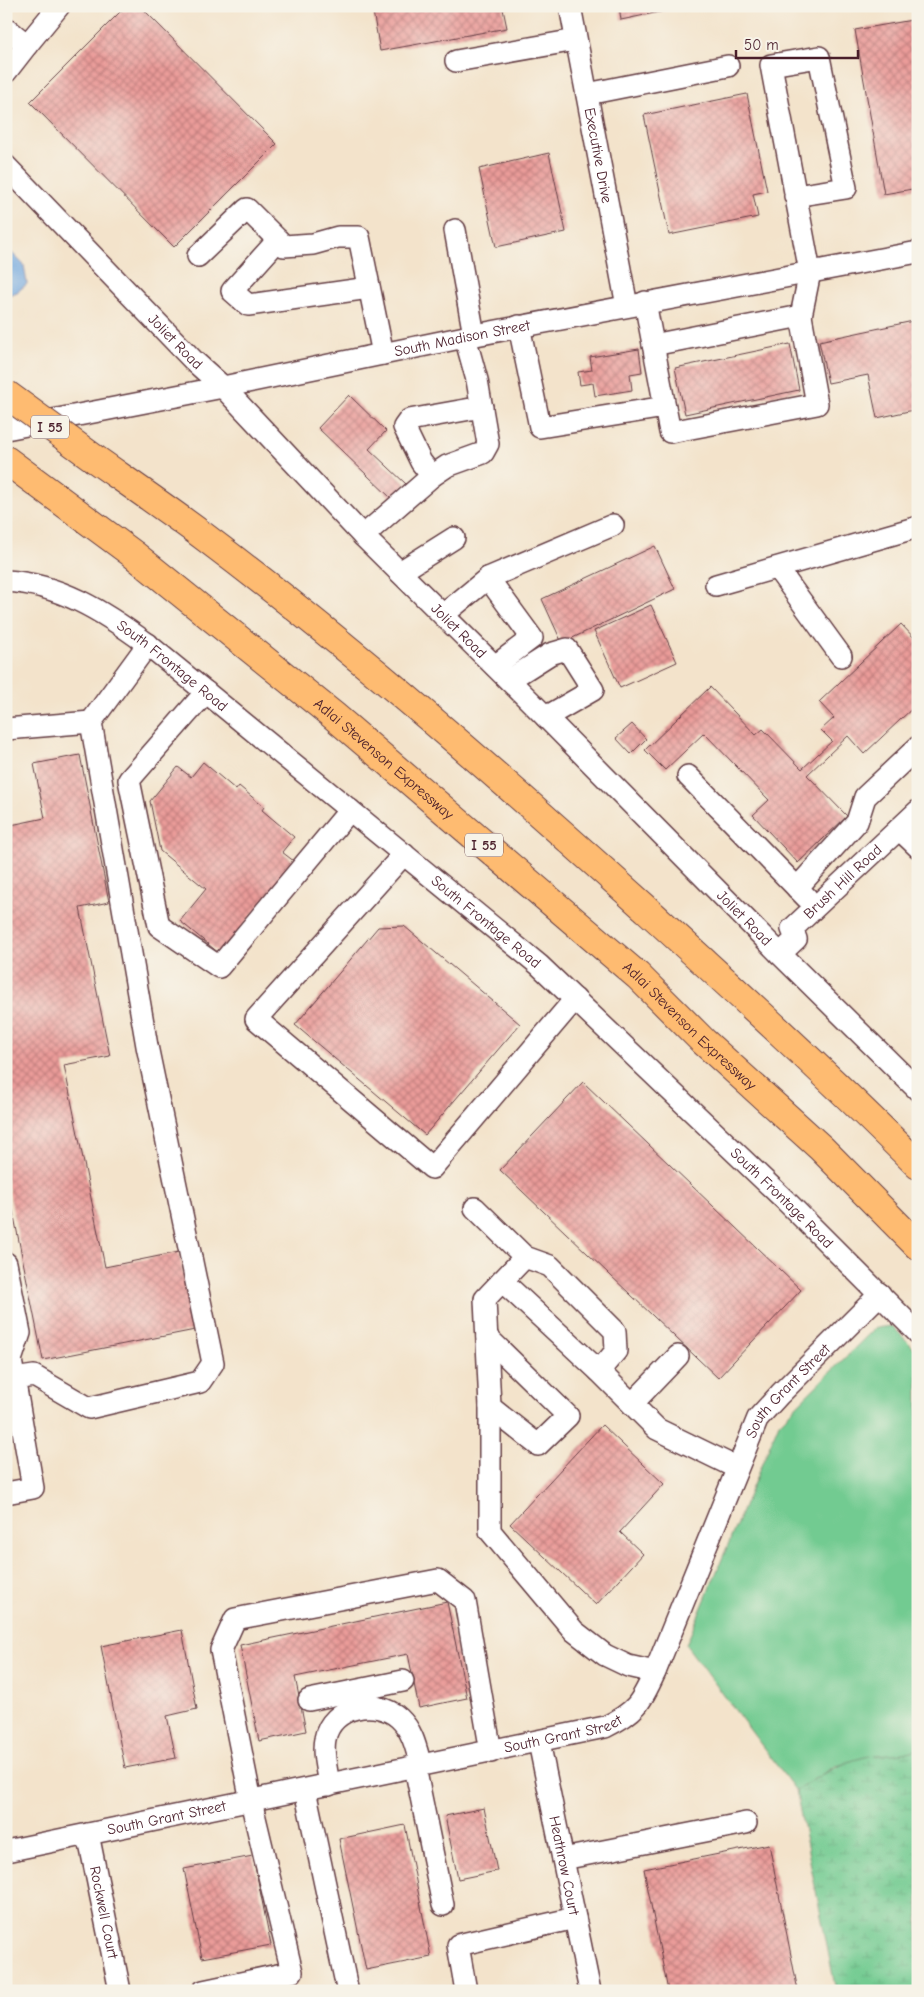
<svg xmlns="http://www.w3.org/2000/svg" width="924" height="1997" viewBox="0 0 924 1997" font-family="'Comic Neue',sans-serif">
<defs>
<pattern id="wetland-marsh" width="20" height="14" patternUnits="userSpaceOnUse" patternTransform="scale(1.25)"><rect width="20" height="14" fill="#72cb91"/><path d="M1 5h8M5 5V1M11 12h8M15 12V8" fill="none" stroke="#64ae7d"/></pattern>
<pattern id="building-cross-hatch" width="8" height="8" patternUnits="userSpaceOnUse" patternTransform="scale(1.25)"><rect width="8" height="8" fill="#ea9b99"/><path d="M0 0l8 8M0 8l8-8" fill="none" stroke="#c07e7d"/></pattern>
</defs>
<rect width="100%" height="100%" fill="#f7f3e8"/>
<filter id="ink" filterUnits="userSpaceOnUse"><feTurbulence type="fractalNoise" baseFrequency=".02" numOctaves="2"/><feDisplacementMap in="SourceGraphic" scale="10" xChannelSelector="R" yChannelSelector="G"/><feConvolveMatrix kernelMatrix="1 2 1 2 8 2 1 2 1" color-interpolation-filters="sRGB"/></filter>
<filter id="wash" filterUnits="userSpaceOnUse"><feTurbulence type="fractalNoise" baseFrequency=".0096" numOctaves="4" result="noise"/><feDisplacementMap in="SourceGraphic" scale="20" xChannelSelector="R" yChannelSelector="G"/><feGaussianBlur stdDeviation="1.12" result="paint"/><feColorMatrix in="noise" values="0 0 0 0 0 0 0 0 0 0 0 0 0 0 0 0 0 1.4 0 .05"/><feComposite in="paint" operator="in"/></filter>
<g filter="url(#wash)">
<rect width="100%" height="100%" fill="#f3e3cb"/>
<!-- green -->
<polygon fill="#72cb91" stroke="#5e755e" points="892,1326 918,1352 918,1749 906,1754 835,1766 796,1791 686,1645 779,1423 875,1328"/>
<!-- wetland -->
<path fill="url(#wetland-marsh)" stroke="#5e755e" d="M918,1749v242h-82l-40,-200c22,-14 42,-28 69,-34 18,-5 32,0 53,-8z"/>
<!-- water -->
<polygon fill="#72a7df" stroke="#5e6385" points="6,247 24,265 27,284 17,292 6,296"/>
<g id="blocks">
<!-- building -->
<g fill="url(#building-cross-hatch)">
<polygon points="126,6 140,6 277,144 174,247 30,102"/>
<polygon points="372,6 514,6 514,7 503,9 507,28 380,51"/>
<polygon points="619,6 683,6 683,7 621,20"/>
<polygon points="918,19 918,188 884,194 855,30"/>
<polygon points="747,94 767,191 753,194 758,217 669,235 644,115"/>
<polygon points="549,153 566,232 496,247 479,169"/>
<polygon points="918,320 918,409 877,418 868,375 828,383 819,341"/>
<polygon points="790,344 799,390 685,414 675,368"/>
<polygon points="639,349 642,372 630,374 632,390 595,396 593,383 580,385 578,372 592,370 590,357"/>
<polygon points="349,395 386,431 369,449 406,484 392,499 318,428"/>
<polygon points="655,546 675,589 562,643 542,599"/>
<polygon points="651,605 677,662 620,688 594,631"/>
<polygon points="901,624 918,642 918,703 864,754 848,736 807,775 847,816 798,863 753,815 769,800 704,733 665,770 645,750 710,687 756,735 763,729 802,769 832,741 821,730 834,718 819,702"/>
<polygon points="632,724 646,739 631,754 616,738"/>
<polygon points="80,755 109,902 80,908 110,1056 64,1065 105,1267 179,1252 195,1330 43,1360 6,1177 6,826 45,818 34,764"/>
<polygon points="203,762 236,790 239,786 264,807 262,810 294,837 282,852 295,862 220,954 180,921 206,889 160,851 150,801 178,767 191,777"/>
<polygon points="404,926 520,1024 425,1135 295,1025 378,927"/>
<polygon points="583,1082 801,1290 718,1378 500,1170"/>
<polygon points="602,1425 664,1484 620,1532 643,1554 596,1605 510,1524"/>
<polygon points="447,1602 467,1698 419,1708 408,1654 295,1677 306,1731 259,1741 240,1645"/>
<polygon points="182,1630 197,1709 167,1716 176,1758 125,1768 101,1646"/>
<polygon points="484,1808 497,1871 458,1879 445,1816"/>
<polygon points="405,1825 431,1957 366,1970 339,1839"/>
<polygon points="769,1844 798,1991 668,1991 644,1869"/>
<polygon points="253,1856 271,1945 202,1958 184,1869"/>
</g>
</g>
</g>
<g filter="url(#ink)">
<use href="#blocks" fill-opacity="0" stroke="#633c43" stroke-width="1"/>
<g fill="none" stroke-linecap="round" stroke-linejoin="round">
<!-- minor casing -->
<g stroke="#633c43" stroke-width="24">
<g id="minor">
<path id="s1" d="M570,6l57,300"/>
<polyline points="6,28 27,45 59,6"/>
<polyline points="456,61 576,40"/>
<polyline points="6,72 27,45"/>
<polyline points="587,94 728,66"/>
<path id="s2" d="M6,166l188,195 29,26 140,149 167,165 250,253 138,136"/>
<polyline points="795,196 846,188 819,57 771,65 810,272 801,316"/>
<polyline points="455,230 474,335"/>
<polyline points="278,240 232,291 248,305 369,288"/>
<polyline points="198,256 247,209 284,246 313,244 338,237 359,237 383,354"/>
<polyline points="519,326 540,427 665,407 645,302"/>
<polyline points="653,345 801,316 817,404 670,432 665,407"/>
<path id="s3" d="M6,429l217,-42 242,-50 453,-85"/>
<polyline points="432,476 421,462 404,427 409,420 482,407"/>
<polyline points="363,536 432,476 447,466 483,453 488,444 477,380 465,337"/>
<polyline points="777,568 841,656"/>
<polyline points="400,572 454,538"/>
<polyline points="488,578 532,638 495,666"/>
<path id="s4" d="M6,581c54,3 98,31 140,62l393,322 245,234 134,134"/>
<polyline points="716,585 918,527"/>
<polyline points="443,615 488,578 613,525"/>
<polyline points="509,680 550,654 567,649 593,690 546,717"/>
<polyline points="206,692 129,780 159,926 219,967 350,810"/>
<polyline points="6,729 91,722"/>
<polyline points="688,776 807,898"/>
<polyline points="899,829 918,847"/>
<polyline points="404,854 256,1019 432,1168 575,999"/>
<polyline points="797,888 857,822 865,797 918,747"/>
<path id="s5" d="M780,954l16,-15 -4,-10 126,-118"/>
<polyline points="475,1208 525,1257"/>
<polyline points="6,1263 20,1333 11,1360 33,1488 6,1493"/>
<polyline points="502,1281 525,1257 550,1266 615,1331 616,1351 599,1371"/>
<polyline points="487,1337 568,1416 538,1445 490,1407"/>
<polyline points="14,1379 34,1376 89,1408 200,1382 213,1363 147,1046 91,722 148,644"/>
<polyline points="632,1404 678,1356"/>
<polyline points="655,1672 628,1666 605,1655 574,1631 490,1531 490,1407 485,1299 502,1281 599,1371 657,1429 737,1468"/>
<polyline points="309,1700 403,1681"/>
<path id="s6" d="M539,1742l51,249"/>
<polyline points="415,1767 443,1905"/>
<path d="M329,1785c-2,-15 -7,-32 -4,-46 6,-33 51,-42 74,-21 14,13 17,30 22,48"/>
<polyline points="305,1790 347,1988"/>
<path id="s7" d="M88,1834l32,157"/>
<path id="s8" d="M6,1851l599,-124c31,-15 36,-24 50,-55l103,-254 22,-24 100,-100"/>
<polyline points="563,1859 746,1823"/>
<polyline points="203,1991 292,1972 251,1801 221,1650 235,1619 438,1580 465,1601 491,1752"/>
<polyline points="466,1991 458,1945 575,1918"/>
</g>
</g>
<!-- highway casing -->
<g stroke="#633c43" stroke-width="30">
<g id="highway">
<path d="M95,459c37,26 75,52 111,79 153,115 296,241 438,369 93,85 185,169 274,258"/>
<path id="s9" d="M6,460l127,94 201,162 304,260 65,65 118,107 97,98"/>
</g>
</g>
<!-- minor -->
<use href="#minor" stroke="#fff" stroke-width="21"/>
<!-- highway -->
<use href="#highway" stroke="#febb71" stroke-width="28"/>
<!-- highway-bridge casing -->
<g stroke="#633c43" stroke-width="30" stroke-linecap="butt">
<polyline id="highway-bridge" points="6,394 95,459"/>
</g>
<!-- highway-bridge -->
<use href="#highway-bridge" stroke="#febb71" stroke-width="28"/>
</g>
</g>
<g text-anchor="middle" stroke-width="4.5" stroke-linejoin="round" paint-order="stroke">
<!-- shield labels -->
<g fill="#f7f3e8" stroke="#7e5f64" stroke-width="1">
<rect x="31" y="415.5" width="38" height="23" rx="4"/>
<rect x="465" y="833.5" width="38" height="23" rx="4"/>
</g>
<g font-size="14" font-weight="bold" fill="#4a1f2b">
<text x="50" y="432">I 55</text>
<text x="484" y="850">I 55</text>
</g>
<!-- street labels -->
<g font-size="15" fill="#4a1f2b" stroke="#f7f3e8">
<text dy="5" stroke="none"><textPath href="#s1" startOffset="152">Executive Drive</textPath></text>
<text dy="5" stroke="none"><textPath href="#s3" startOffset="465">South Madison Street</textPath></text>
<text dy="5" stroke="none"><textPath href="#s2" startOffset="244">Joliet Road</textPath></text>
<text dy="5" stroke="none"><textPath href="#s2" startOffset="649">Joliet Road</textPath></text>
<text dy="5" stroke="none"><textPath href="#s4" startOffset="190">South Frontage Road</textPath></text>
<text dy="5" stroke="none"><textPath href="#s9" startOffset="482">Adlai Stevenson Expressway</textPath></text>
<text dy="5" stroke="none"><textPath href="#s5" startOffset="102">Brush Hill Road</textPath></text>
<text dy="5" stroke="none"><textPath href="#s2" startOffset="1054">Joliet Road</textPath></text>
<text dy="5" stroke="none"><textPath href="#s4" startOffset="595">South Frontage Road</textPath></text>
<text dy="5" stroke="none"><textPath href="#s9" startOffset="888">Adlai Stevenson Expressway</textPath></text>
<text dy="5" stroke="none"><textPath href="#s4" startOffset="1000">South Frontage Road</textPath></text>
<text dy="5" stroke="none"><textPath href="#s8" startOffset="1002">South Grant Street</textPath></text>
<text dy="5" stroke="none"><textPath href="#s8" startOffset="569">South Grant Street</textPath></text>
<text dy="5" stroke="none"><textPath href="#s8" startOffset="164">South Grant Street</textPath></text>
<text dy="5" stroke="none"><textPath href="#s6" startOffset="126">Heathrow Court</textPath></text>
<text dy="5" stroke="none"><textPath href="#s7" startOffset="80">Rockwell Court</textPath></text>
</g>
</g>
<!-- margin -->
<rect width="924" height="1997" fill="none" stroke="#f7f3e8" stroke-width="25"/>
<!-- scale -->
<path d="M736 50v8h122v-8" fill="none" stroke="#4a1f2b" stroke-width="2.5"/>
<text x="744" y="50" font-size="15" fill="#4a1f2b" stroke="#f7f3e8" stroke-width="4" paint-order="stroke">50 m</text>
</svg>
